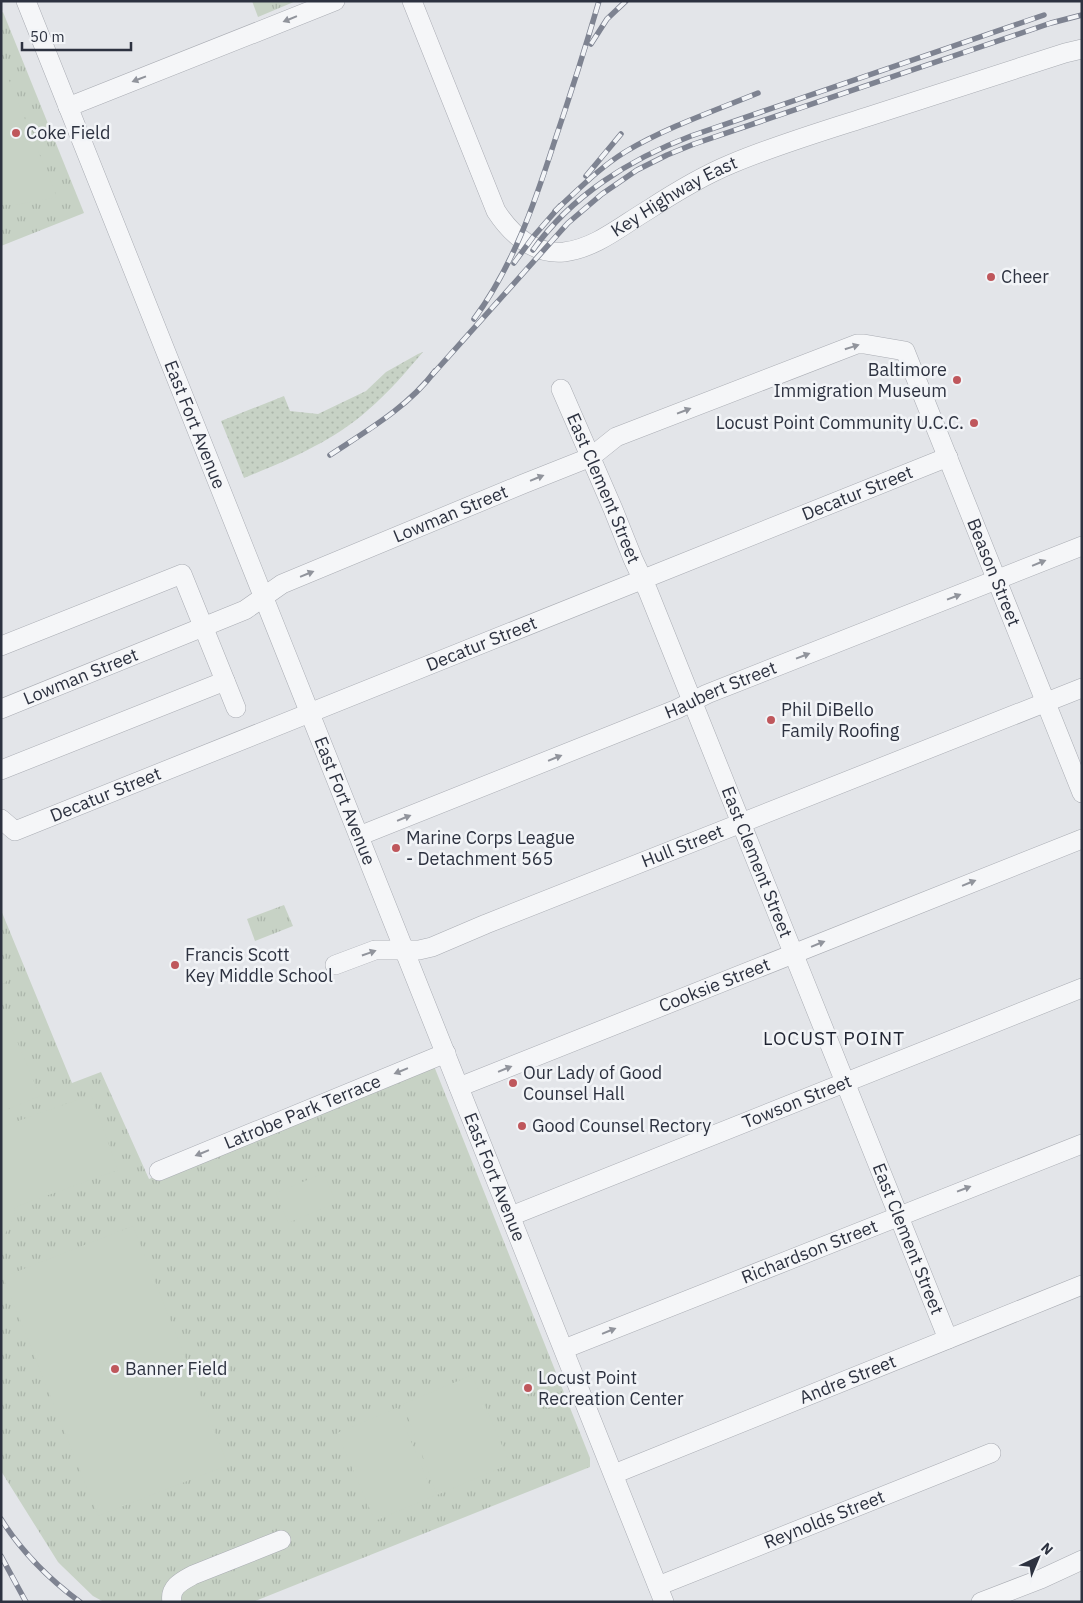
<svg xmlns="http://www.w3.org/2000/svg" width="1083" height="1603" viewBox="0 0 1083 1603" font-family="'IBM Plex Sans',sans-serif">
<defs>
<pattern id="grass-dots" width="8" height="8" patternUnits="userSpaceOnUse" patternTransform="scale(1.25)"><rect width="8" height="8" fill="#c7d2c5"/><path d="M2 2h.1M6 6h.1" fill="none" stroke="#abb5aa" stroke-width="1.8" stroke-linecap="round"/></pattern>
<pattern id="park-tufts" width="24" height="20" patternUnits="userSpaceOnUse" patternTransform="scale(1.25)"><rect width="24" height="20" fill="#c7d2c5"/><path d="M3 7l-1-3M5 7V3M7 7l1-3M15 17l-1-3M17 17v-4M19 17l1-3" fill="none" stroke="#abb5aa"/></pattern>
</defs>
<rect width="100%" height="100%" fill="#e3e5e9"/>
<!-- grass -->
<path fill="url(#grass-dots)" d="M423,352c-17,20 -35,41 -55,58 -34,31 -82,51 -124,68l-23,-57 63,-25 6,15 28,3 48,-23 20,-19 32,-18z"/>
<!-- park -->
<g fill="url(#park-tufts)">
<polygon points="252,1 296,1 258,17"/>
<polygon points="3,12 84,213 1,246 1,13"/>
<polygon points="284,905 293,926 255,941 247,919"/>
<polygon points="1,910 72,1083 101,1072 149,1179 434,1066 590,1458 590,1467 253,1602 104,1602 93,1596 63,1567 58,1562 1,1471"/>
</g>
<!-- pitch -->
<g fill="#c7d2c5">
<polygon points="4,68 57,197 20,204 1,205 1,69"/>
<polygon points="1,956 10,978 1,986"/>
<polygon points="9,1022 40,1096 1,1112 1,1025"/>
<polygon points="91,1095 118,1170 15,1207 14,1217 4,1236 1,1237 1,1127"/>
<polygon points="324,1173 336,1203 288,1223 276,1193"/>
<polygon points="133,1226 228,1465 98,1516 3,1277"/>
<polygon points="472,1375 510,1464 437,1495 403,1404"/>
<polygon points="397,1408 434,1496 375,1521 337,1433"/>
</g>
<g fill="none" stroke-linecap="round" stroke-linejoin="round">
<!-- minor casing -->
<g stroke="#a9acb3" stroke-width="20">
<g id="minor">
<path id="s1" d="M26,1l638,1601"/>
<path id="s2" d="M412,1l84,210c15,23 38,44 68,41 32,-4 57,-26 84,-42 26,-17 54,-34 83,-46 45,-19 92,-33 139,-48 65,-21 130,-42 195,-63l17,-4"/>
<polyline points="68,107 335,1"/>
<path id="s3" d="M561,389l52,120 20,50 15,32 300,748"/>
<polyline points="1,646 182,574 236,708"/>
<path id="s4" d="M1,709l244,-99 37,-26 241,-100 68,-27 25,-20 241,-93h7l41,7 177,442"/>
<polyline points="1,770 225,681"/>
<path id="s5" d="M1,819l14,12 933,-374"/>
<path id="s6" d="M359,836l318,-127 30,-15 375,-148"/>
<path id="s7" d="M335,965l40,-15h44l13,-3 54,-23 596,-236"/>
<path id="s8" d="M459,1087l623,-248"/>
<path id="s9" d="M159,1171l287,-118"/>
<path id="s10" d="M511,1216l571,-228"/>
<path id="s11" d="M564,1349l518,-205"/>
<path id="s12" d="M614,1474l468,-189"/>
<path id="s13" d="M658,1586l333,-133"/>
<path d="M172,1602c-3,-15 10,-21 21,-27l88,-35"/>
<polyline points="981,1602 1041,1579 1082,1560"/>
</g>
</g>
<!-- minor -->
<use href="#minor" stroke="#f5f6f8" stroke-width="19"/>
<!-- rail casing -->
<g stroke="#7e8391" stroke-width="5.5">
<g id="rail">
<polyline points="591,44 607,19 626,1"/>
<polyline points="586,176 621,134"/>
<path d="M555,211c23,-21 44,-43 70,-59 42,-25 89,-41 133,-59"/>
<path d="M533,250c38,-54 97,-91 158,-114l353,-121"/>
<polyline points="514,263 533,237 560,206"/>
<path d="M474,319c39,-53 60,-114 80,-176 16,-47 31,-94 45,-142"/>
<polyline points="432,375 568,223 602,194 637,170 667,155 694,144 1051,23 1082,15"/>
<path d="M330,455c38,-25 78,-48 105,-84"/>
<path d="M1,1519c20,32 48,60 79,83"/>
<polyline points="1,1556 26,1602"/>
</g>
</g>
<!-- rail -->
<use href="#rail" stroke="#f2f4f7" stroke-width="4" stroke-dasharray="11" stroke-linecap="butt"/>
</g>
<!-- one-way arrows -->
<defs><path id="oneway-solid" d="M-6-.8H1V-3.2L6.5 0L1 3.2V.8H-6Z" transform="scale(1.25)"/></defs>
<g fill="#91949c">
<use href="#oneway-solid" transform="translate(290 19) rotate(158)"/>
<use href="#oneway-solid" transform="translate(139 79) rotate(159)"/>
<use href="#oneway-solid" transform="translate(852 347) rotate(-17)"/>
<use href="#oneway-solid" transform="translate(684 411) rotate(-21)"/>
<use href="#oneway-solid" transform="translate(537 478) rotate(-22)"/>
<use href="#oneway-solid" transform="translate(1039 563) rotate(-22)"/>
<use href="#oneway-solid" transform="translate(307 574) rotate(-22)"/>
<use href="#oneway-solid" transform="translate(954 597) rotate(-21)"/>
<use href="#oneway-solid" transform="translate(803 656) rotate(-21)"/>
<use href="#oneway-solid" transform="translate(555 758) rotate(-22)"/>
<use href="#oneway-solid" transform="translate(404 818) rotate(-22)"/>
<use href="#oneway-solid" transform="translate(969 883) rotate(-22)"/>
<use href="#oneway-solid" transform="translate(818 944) rotate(-22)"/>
<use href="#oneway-solid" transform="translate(369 953) rotate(-19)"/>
<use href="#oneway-solid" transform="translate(505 1069) rotate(-22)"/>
<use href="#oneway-solid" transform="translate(401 1071) rotate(158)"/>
<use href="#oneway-solid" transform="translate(202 1153) rotate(158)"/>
<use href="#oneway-solid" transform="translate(964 1189) rotate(-21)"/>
<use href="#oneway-solid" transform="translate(609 1331) rotate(-22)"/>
</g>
<!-- markers -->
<g fill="#bf575c" stroke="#f2f4f7" stroke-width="2">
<circle cx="16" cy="133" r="5"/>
<circle cx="991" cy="277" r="5"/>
<circle cx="957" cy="380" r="5"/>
<circle cx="974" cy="423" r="5"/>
<circle cx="771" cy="720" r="5"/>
<circle cx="396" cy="848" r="5"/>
<circle cx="175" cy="965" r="5"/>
<circle cx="513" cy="1083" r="5"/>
<circle cx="522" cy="1126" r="5"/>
<circle cx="115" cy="1369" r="5"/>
<circle cx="528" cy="1388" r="5"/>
</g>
<g text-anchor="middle" stroke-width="5" stroke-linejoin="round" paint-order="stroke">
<!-- poi labels -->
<g font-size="18" fill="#2d3240" stroke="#f2f4f7" text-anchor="start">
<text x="26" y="139">Coke Field</text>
<text x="1001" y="283">Cheer</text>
<text x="947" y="376" text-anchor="end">Baltimore<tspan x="947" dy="21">Immigration Museum</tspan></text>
<text x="964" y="429" text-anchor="end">Locust Point Community U.C.C.</text>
<text x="781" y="716">Phil DiBello<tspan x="781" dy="21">Family Roofing</tspan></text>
<text x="406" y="844">Marine Corps League<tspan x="406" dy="21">- Detachment 565</tspan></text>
<text x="185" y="961">Francis Scott<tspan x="185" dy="21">Key Middle School</tspan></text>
<text x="523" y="1079">Our Lady of Good<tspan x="523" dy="21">Counsel Hall</tspan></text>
<text x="532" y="1132">Good Counsel Rectory</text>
<text x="125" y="1375">Banner Field</text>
<text x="538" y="1384">Locust Point<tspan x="538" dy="21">Recreation Center</tspan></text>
</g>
<!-- street labels -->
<g font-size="18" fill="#2d3240" stroke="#f2f4f7">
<text dy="6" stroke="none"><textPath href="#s2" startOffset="434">Key Highway East</textPath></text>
<text dy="6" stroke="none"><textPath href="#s1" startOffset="456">East Fort Avenue</textPath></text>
<text dy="6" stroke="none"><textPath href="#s3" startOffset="108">East Clement Street</textPath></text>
<text dy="6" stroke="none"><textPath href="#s5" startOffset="926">Decatur Street</textPath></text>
<text dy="6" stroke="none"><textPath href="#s4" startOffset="491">Lowman Street</textPath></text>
<text dy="6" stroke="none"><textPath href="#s4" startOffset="1220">Beason Street</textPath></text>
<text dy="6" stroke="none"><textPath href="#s5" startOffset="521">Decatur Street</textPath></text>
<text dy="6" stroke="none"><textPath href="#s4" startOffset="86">Lowman Street</textPath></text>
<text dy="6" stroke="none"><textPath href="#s6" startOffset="390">Haubert Street</textPath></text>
<text dy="6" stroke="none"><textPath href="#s5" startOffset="116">Decatur Street</textPath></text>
<text dy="6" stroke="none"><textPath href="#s1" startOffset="861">East Fort Avenue</textPath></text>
<text dy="6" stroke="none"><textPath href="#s7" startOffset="370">Hull Street</textPath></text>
<text dy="6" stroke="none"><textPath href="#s3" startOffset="512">East Clement Street</textPath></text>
<text dy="6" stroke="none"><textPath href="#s8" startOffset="275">Cooksie Street</textPath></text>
<text dy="6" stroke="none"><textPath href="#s10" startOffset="308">Towson Street</textPath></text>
<text dy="6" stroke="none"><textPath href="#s9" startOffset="155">Latrobe Park Terrace</textPath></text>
<text dy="6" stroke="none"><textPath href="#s1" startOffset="1266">East Fort Avenue</textPath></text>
<text dy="6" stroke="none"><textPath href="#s3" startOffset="918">East Clement Street</textPath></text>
<text dy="6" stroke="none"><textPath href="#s11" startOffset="264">Richardson Street</textPath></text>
<text dy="6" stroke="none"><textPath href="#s12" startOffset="252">Andre Street</textPath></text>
<text dy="6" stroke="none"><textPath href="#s13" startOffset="179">Reynolds Street</textPath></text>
</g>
<!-- neighbourhood labels -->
<g font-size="19" letter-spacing="1" fill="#1f2331" stroke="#f2f4f7">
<text x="834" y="1045">LOCUST POINT</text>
</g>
</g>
<!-- border -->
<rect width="1083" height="1603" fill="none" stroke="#2d3240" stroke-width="5"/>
<!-- north arrow -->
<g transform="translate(1038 1558) rotate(44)" stroke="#f2f4f7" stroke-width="4" paint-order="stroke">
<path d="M0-4L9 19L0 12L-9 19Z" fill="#2d3240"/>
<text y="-8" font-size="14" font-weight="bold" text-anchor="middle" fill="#2d3240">N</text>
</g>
<!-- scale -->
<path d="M22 42v8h109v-8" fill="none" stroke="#2d3240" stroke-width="2.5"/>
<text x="30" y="42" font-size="15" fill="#2d3240" stroke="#f2f4f7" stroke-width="4" paint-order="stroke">50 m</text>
</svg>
